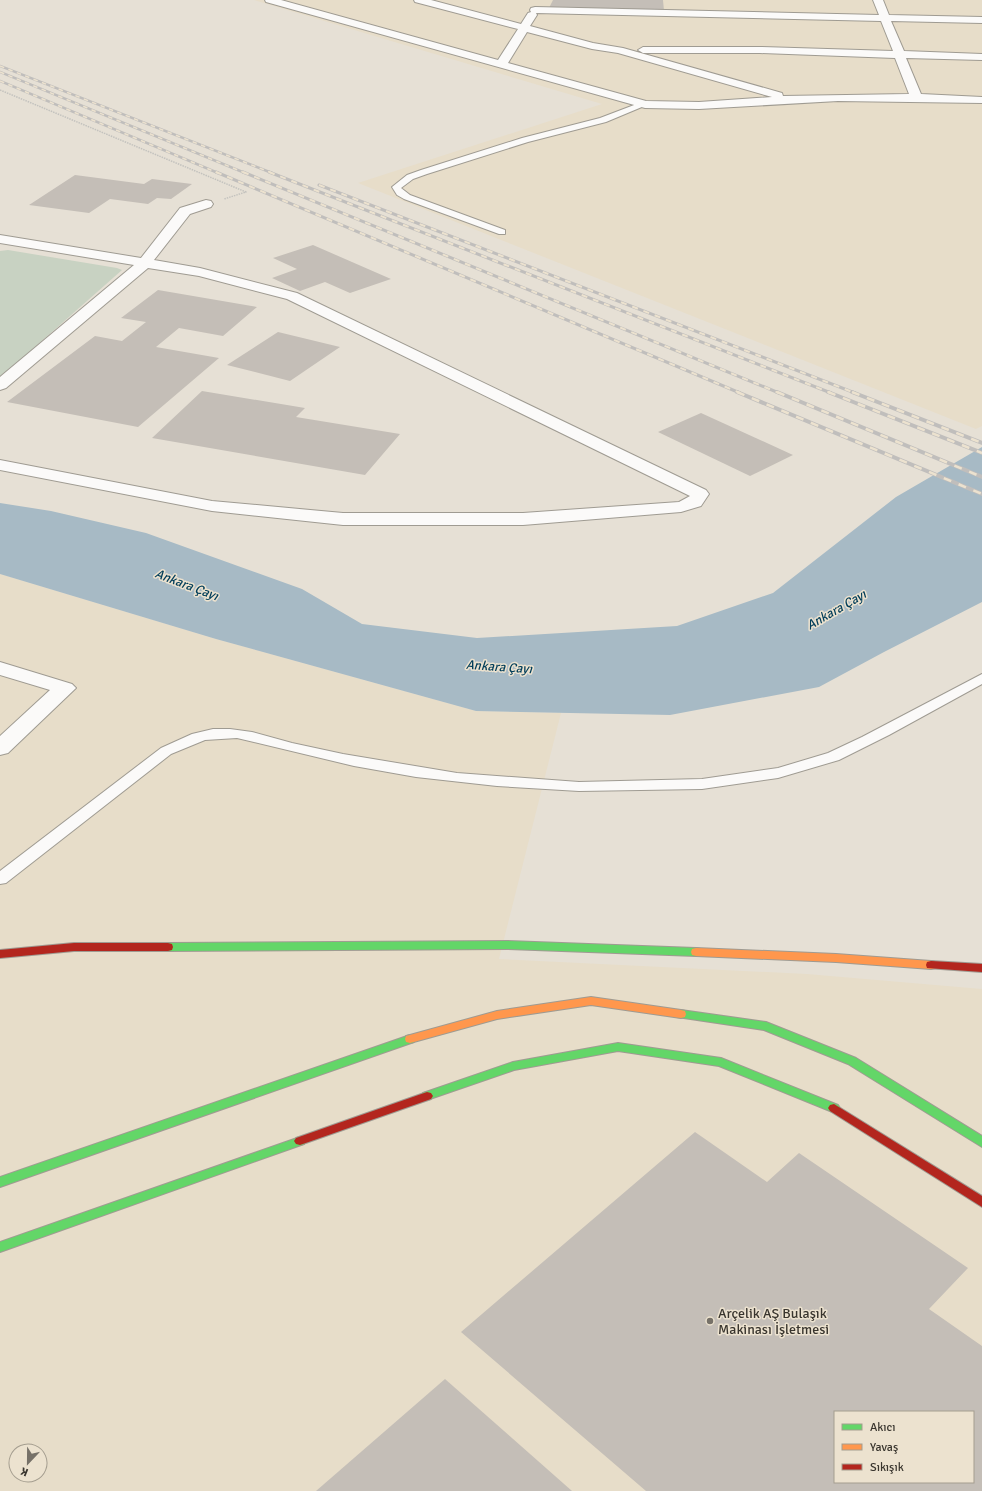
<svg xmlns="http://www.w3.org/2000/svg" width="982" height="1491" viewBox="0 0 982 1491" font-family="Signika,sans-serif">
<rect width="100%" height="100%" fill="#e6e0d5"/>
<!-- built -->
<g fill="#e7ddc9" fill-rule="evenodd">
<polygon points="254,0 982,0 982,426 976,429 358,183 602,104"/>
<path d="M0,574l216,65 260,72 85,2 -62,246 308,15 175,15v502h-982zM835,1412h138v70h-138zM16,1451h24v24h-24z"/>
</g>
<!-- green -->
<polygon fill="#c8d2c2" points="8,250 117,268 122,270 0,378 0,251"/>
<!-- water -->
<polygon fill="#a7bac5" points="982,447 982,602 884,652 819,687 670,715 476,711 216,639 0,574 0,503 51,511 146,533 302,589 362,624 477,638 677,626 773,593 896,497"/>
<!-- building -->
<g fill="#c4beb7" fill-rule="evenodd">
<polygon points="553,0 663,0 664,11 549,8"/>
<polygon points="75,175 144,184 152,179 192,184 171,199 157,198 148,204 110,199 89,213 29,205"/>
<polygon points="313,245 391,279 350,293 325,282 300,291 272,278 297,269 273,258"/>
<polygon points="158,290 257,307 223,336 179,328 156,347 219,358 138,427 7,402 95,336 122,341 146,322 121,318"/>
<polygon points="278,332 340,347 290,381 227,365"/>
<polygon points="202,391 305,408 296,417 400,434 365,475 152,438"/>
<polygon points="701,413 793,455 750,476 658,432"/>
<path d="M695,1132l72,50 32,-29 169,115 -39,41 53,37v145h-336l-185,-159zM835,1412h138v70h-138z"/>
<polygon points="445,1379 572,1491 316,1491"/>
</g>
<g fill="none" stroke-linecap="round" stroke-linejoin="round">
<!-- lane casing -->
<g stroke="#9f9b92" stroke-width="2">
<g id="lane">
<polygon points="642,102 649,104 606,122 528,142 427,174 413,179 401,188 410,195 505,230 505,234 499,234 404,199 397,195 392,187 407,175 421,170 522,138 600,118"/>
<polygon points="982,674 982,684 889,735 839,760 778,778 702,789 579,791 497,786 416,777 354,766 237,738 205,740 171,754 6,883 0,884 0,871 161,748 192,734 213,729 230,729 252,732 292,743 343,754 457,773 579,782 702,779 778,768 828,753 862,737"/>
</g>
</g>
<!-- street casing -->
<g stroke="#9f9b92" stroke-width="2">
<g id="street">
<path d="M265,0h16l217,60 20,-31 -103,-27 -1,-2h17l90,24 7,-11 3,-1 -1,-2 1,-2 4,-1 344,8 -6,-15h10l6,15 93,2v6l-91,-2 13,30 78,3v6l-76,-2 15,36 61,3v6l-144,-2 -139,8 -54,-1 -379,-106zM536,13l345,8 12,30 -133,-4h-117l-5,3 5,3h117l135,5 14,36 -126,2 -1,-3 -159,-45 -30,-5 -63,-17 7,-11zM527,32l65,17 26,4 154,44 -73,5 -53,-1 -138,-38z"/>
<polygon points="206,200 211,201 213,204 211,207 190,214 154,260 200,268 297,293 706,490 709,494 701,506 681,512 523,525 343,525 212,511 0,470 0,460 212,501 343,513 523,513 679,502 690,496 287,299 199,276 148,268 6,388 0,390 0,377 134,265 0,243 0,235 141,258 180,208"/>
<polygon points="0,662 72,684 76,688 8,753 0,755 0,736 50,690 0,675"/>
</g>
</g>
<!-- fast casing -->
<g stroke="#9f9b92" stroke-width="2">
<g id="fast">
<polygon points="507,941 696,948 700,949 701,952 700,955 696,956 507,949 168,951 164,950 163,947 164,944 168,943"/>
<polygon points="681,1010 766,1022 856,1058 982,1136 982,1147 848,1064 764,1030 677,1017 676,1014 677,1011"/>
<polygon points="410,1035 414,1036 415,1039 414,1042 0,1187 0,1177"/>
<polygon points="618,1043 721,1058 838,1105 840,1108 838,1111 834,1112 830,1111 719,1066 618,1051 514,1070 427,1100 423,1099 421,1096 423,1093 513,1062"/>
<polygon points="300,1137 304,1138 306,1141 304,1144 0,1252 0,1242"/>
</g>
</g>
<!-- slow casing -->
<g stroke="#9f9b92" stroke-width="2">
<g id="slow">
<polygon points="696,948 836,954 931,961 935,962 936,965 935,968 931,969 836,962 696,956 692,955 691,952 692,949"/>
<polygon points="591,997 681,1010 685,1011 686,1014 685,1017 681,1018 591,1005 497,1019 410,1043 406,1042 405,1039 406,1036 410,1035 497,1011"/>
</g>
</g>
<!-- jam casing -->
<g stroke="#9f9b92" stroke-width="2">
<g id="jam">
<polygon points="74,943 168,943 172,944 173,947 172,950 168,951 74,951 0,958 0,950"/>
<polygon points="931,961 982,964 982,972 927,968 926,965 927,962"/>
<polygon points="427,1092 431,1093 433,1096 431,1099 300,1145 296,1144 294,1141 296,1138"/>
<polygon points="834,1104 982,1196 982,1207 830,1111 828,1108 830,1105"/>
</g>
</g>
<!-- path -->
<polyline stroke="#c3c2be" stroke-width="1.5" stroke-dasharray="1.5 1" stroke-linecap="butt" points="0,90 246,192 224,199"/>
<!-- lane -->
<use href="#lane" fill="#fbfaf9" fill-rule="evenodd"/>
<!-- street -->
<use href="#street" fill="#fbfaf9" fill-rule="evenodd"/>
<!-- fast -->
<use href="#fast" fill="#63d668" fill-rule="evenodd"/>
<!-- slow -->
<use href="#slow" fill="#ff974d" fill-rule="evenodd"/>
<!-- jam -->
<use href="#jam" fill="#b3261e" fill-rule="evenodd"/>
<!-- rail-far2 casing -->
<g stroke="#c0bebc" stroke-width="2.5">
<g id="rail-far2">
<polyline points="0,66 272,173"/>
<polyline points="0,72 245,173"/>
<polyline points="0,81 218,173"/>
</g>
</g>
<!-- rail-far1 casing -->
<g stroke="#c0bebc" stroke-width="3">
<g id="rail-far1">
<polyline points="216,172 740,393"/>
<polyline points="243,172 779,393"/>
<polyline points="269,172 831,393"/>
<polyline points="319,185 855,393"/>
</g>
</g>
<!-- rail casing -->
<g stroke="#c0bebc" stroke-width="4">
<g id="rail">
<polyline points="737,392 982,494"/>
<polyline points="777,392 982,477"/>
<polyline points="828,392 982,453"/>
<polyline points="852,392 982,443"/>
</g>
</g>
<!-- rail-far2 -->
<use href="#rail-far2" stroke="#ece2cf" stroke-width="1.5" stroke-dasharray="4.5" stroke-linecap="butt"/>
<!-- rail-far1 -->
<use href="#rail-far1" stroke="#ece2cf" stroke-width="2" stroke-dasharray="6" stroke-linecap="butt"/>
<!-- rail -->
<use href="#rail" stroke="#ece2cf" stroke-width="2.5" stroke-dasharray="8" stroke-linecap="butt"/>
</g>
<!-- markers -->
<circle fill="#767168" stroke="#ece2cf" stroke-width="1.5" cx="710" cy="1321" r="4"/>
<g text-anchor="middle" stroke-width="3" stroke-linejoin="round" paint-order="stroke">
<!-- water labels -->
<g font-size="13" font-style="italic" fill="#013d59" stroke="#ece2cf">
<text transform="translate(187 584) rotate(21)" y="5">Ankara Çayı</text>
<text transform="translate(836 609) rotate(-30)" y="5">Ankara Çayı</text>
<text transform="translate(499 666) rotate(4)" y="5">Ankara Çayı</text>
</g>
<!-- near-poi labels -->
<g font-size="14" fill="#39352e" stroke="#ece2cf" text-anchor="start">
<text x="718" y="1318">Arçelik AŞ Bulaşık<tspan x="718" dy="16">Makinası İşletmesi</tspan></text>
</g>
</g>
<!-- legend -->
<rect x="834" y="1411" width="140" height="72" fill="#ece2cf" stroke="#a49d8f"/>
<rect x="842" y="1424" width="20" height="6" fill="#63d668" stroke="#a49d8f"/>
<text x="870" y="1431" font-size="12" fill="#39352e">Akıcı</text>
<rect x="842" y="1444" width="20" height="6" fill="#ff974d" stroke="#a49d8f"/>
<text x="870" y="1451" font-size="12" fill="#39352e">Yavaş</text>
<rect x="842" y="1464" width="20" height="6" fill="#b3261e" stroke="#a49d8f"/>
<text x="870" y="1471" font-size="12" fill="#39352e">Sıkışık</text>
<!-- north arrow -->
<g transform="translate(28 1463) rotate(202)"><circle r="19" fill="#ece2cf" stroke="#a49d8f"/>
<path d="M0-3L7 15L0 10L-7 15Z" fill="#767168"/>
<text y="-6" font-size="11" font-weight="bold" text-anchor="middle" fill="#39352e">K</text>
</g>
</svg>
